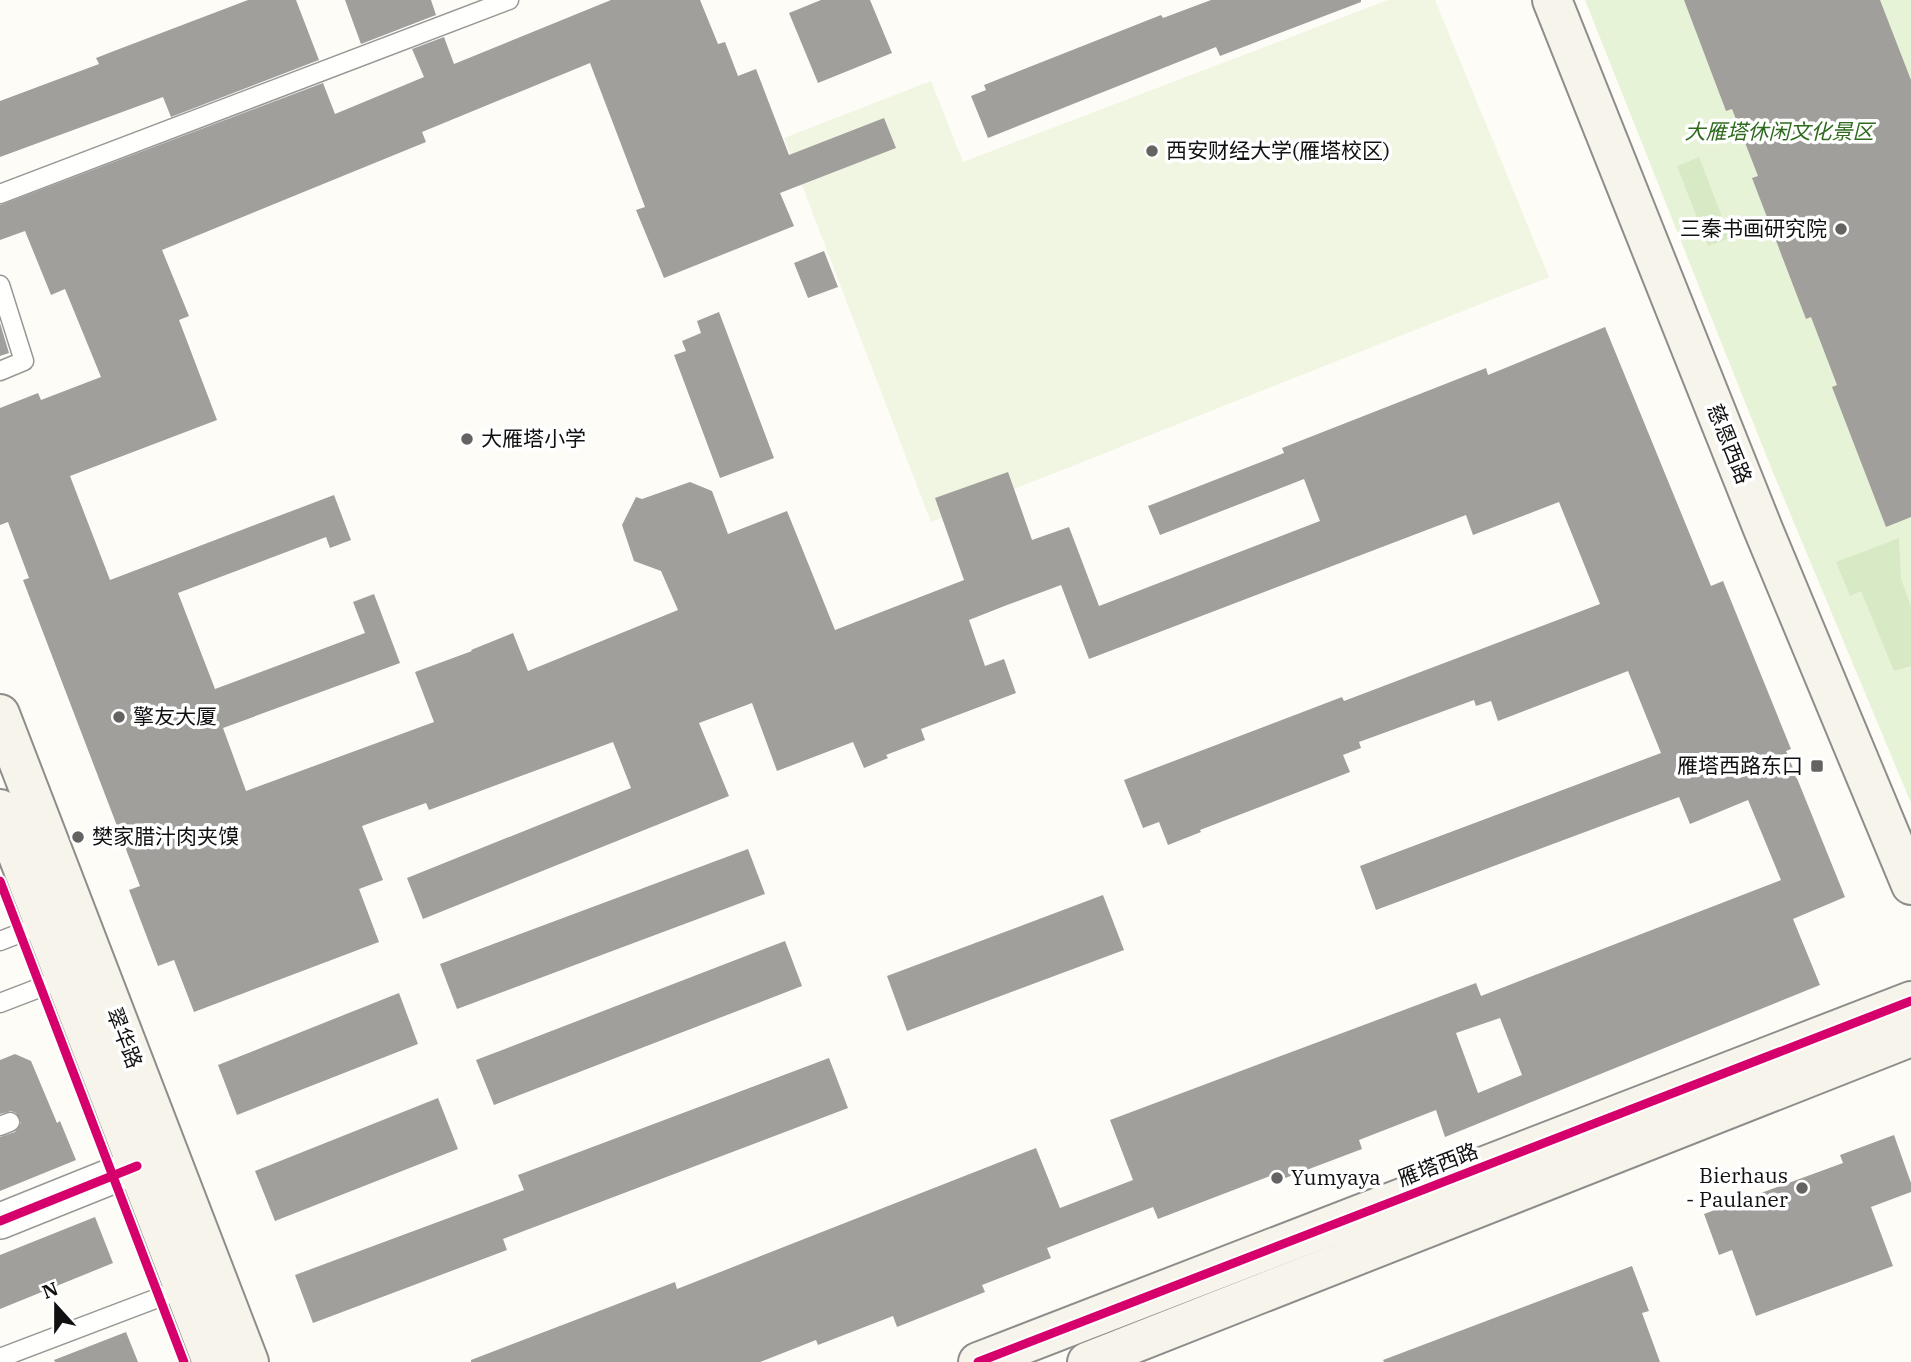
<svg xmlns="http://www.w3.org/2000/svg" width="1911" height="1362" viewBox="0 0 1911 1362" font-family="'IBM Plex Serif','Noto Sans SC',serif">
<rect width="100%" height="100%" fill="#fdfcf7"/>
<!-- green -->
<polygon fill="#e7f3d7" points="1585,0 1911,0 1911,803 1772,470"/>
<!-- forest -->
<g fill="#d8eac5">
<polygon points="1699,157 1730,238 1708,246 1677,166"/>
<polygon points="1899,538 1901,579 1911,606 1911,666 1894,671 1861,591 1850,596 1836,562"/>
</g>
<!-- pitch -->
<polygon fill="#f0f6e1" points="1388,0 1435,0 1549,277 931,522 784,138 931,81 963,162"/>
<!-- building -->
<g fill="#a19f9c" fill-rule="evenodd">
<polygon points="248,0 296,0 319,60 171,117 163,97 0,157 0,101 99,64 96,58 114,51"/>
<polygon points="345,0 431,0 436,15 361,44"/>
<path d="M611,0h89l18,44 7,-2 13,34 18,-7 33,86 95,-37 12,30 -116,45 14,33 -130,52 -28,-68 9,-3 -55,-144 -168,69 4,10 -264,108 27,66 -10,4 38,100 -147,56 40,104 224,-85 17,45 -21,8 -4,-11 -148,56 37,96 150,-56 -12,-31 21,-8 26,69 -177,65 23,63 188,-69 -19,-50 57,-21 -1,-1 42,-17 15,38 150,-61 -17,-39 -27,-10 -12,-36 14,-28 6,2 48,-17 22,9 16,43 59,-23 48,119 129,-50 -29,-82 73,-26 24,68 37,-13 30,79 221,-85 -16,-42 -144,56 -12,-29 136,-53 -2,-5 204,-80 2,7 117,-48 106,259 12,-5 68,168 -5,2 59,146 -52,22 27,66 -375,152 -9,-27 -77,30 3,9 -82,31 -2,-7 -120,46 -5,-12 -106,41 4,10 -69,27 3,7 -88,35 -4,-11 -75,29 -2,-5 -56,22h-289v-2l204,-78 2,7 359,-141 24,60 73,-28 -23,-60 366,-137 5,13 300,-116 -33,-80 -58,24 -11,-27 -303,113 -16,-44 301,-113 -33,-82 -130,50 -7,-20 -15,5 -2,-6 -115,42 2,6 -18,7 7,17 -150,58 1,2 -33,13 -9,-23 -16,6 -19,-48 218,-83 2,4 256,-97 -41,-102 -86,33 -7,-20 -377,144 -28,-74 -54,20 -38,15 16,46 19,-7 12,34 -95,36 4,11 -39,15 2,3 -24,10 -11,-26 -76,29 -25,-68 -53,20 30,73 -306,123 -16,-41 224,-90 -18,-46 -184,68 -3,-7 -64,23 21,54 -24,9 20,53 -185,70 -20,-52 -16,6 -29,-76 11,-4 -117,-306 6,-2 -21,-56 -8,3v-117l38,-15 3,7 60,-23 -36,-88 -14,6 -26,-64 -25,9v-35l323,-122 12,31 89,-37 -12,-28 32,-12 10,27zM1500,1018l22,57 -44,18 -22,-60z"/>
<polygon points="821,0 870,0 892,53 818,83 789,13"/>
<polygon points="1211,0 1361,0 1361,2 1220,56 1216,47 988,138 971,96 986,90 984,85 1161,15 1163,18"/>
<polygon points="1684,0 1880,0 1911,80 1911,517 1886,527 1832,387 1837,385 1811,317 1806,319 1752,178 1758,176 1732,109 1726,111"/>
<polygon points="824,251 838,287 808,298 794,263"/>
<polygon points="719,312 774,458 720,478 674,355 686,351 682,341 701,333 697,321"/>
<polygon points="0,323 9,353 0,356"/>
<polygon points="748,849 765,894 457,1009 440,964"/>
<polygon points="1103,895 1124,950 907,1031 887,976"/>
<polygon points="785,941 802,986 494,1105 476,1060"/>
<polygon points="399,993 418,1044 237,1115 218,1065"/>
<polygon points="15,1054 31,1061 57,1123 60,1121 76,1160 0,1191 0,1137 15,1132 21,1123 16,1113 11,1111 0,1114 0,1060"/>
<polygon points="829,1058 848,1108 503,1239 507,1250 313,1323 295,1275 524,1190 518,1175"/>
<polygon points="438,1098 458,1149 275,1221 255,1171"/>
<polygon points="1894,1135 1911,1183 1911,1192 1871,1207 1893,1266 1756,1316 1732,1250 1719,1255 1704,1214 1843,1163 1840,1155"/>
<polygon points="95,1217 113,1263 0,1309 0,1255"/>
<polygon points="1632,1266 1649,1311 1642,1313 1660,1362 1384,1362 1383,1360"/>
<polygon points="126,1332 138,1362 55,1362 54,1360"/>
</g>
<g fill="none" stroke-linecap="round" stroke-linejoin="round">
<!-- lane casing -->
<g stroke="#979795" stroke-width="21">
<g id="lane">
<polyline points="0,194 509,0"/>
<polyline points="0,285 24,361 0,371"/>
<polyline points="0,941 44,924"/>
<polyline points="0,1003 65,978"/>
<polyline points="0,1126 10,1122"/>
<polyline points="0,1358 184,1288"/>
</g>
</g>
<!-- street casing -->
<g stroke="#979795" stroke-width="38">
<polyline id="street" points="0,1221 137,1166"/>
</g>
<!-- secondary casing -->
<g stroke="#8e8d8b" stroke-width="42">
<g id="secondary">
<polyline points="1552,0 1763,529 1911,885"/>
<polyline points="0,714 249,1362"/>
<polyline points="0,809 212,1362"/>
<polyline points="978,1362 1911,1001"/>
<polyline points="1087,1362 1911,1037"/>
</g>
</g>
<!-- lane -->
<use href="#lane" stroke="#fffffe" stroke-width="18"/>
<!-- street -->
<use href="#street" stroke="#fffffe" stroke-width="35"/>
<!-- secondary -->
<use href="#secondary" stroke="#f6f4eb" stroke-width="38"/>
<!-- cycleway casing -->
<g stroke="#fff" stroke-width="13">
<g id="cycleway">
<polyline points="0,881 184,1362"/>
<polyline points="0,1221 137,1166"/>
<polyline points="978,1362 1911,1001"/>
</g>
</g>
<!-- cycleway -->
<use href="#cycleway" stroke="#d6006c" stroke-width="9"/>
</g>
<!-- markers -->
<g fill="#646362" stroke="#fff" stroke-width="2.5">
<circle cx="1152" cy="151" r="7"/>
<circle cx="1841" cy="229" r="7"/>
<circle cx="467" cy="439" r="7"/>
<circle cx="119" cy="717" r="7"/>
<rect x="1810" y="759" width="14" height="14" rx="3.5"/>
<circle cx="78" cy="837" r="7"/>
<circle cx="1277" cy="1178" r="7"/>
<circle cx="1802" cy="1188" r="7"/>
</g>
<g text-anchor="middle" stroke-width="7" stroke-linejoin="round" paint-order="stroke">
<!-- park labels -->
<g font-size="21" font-style="italic" fill="#2f6b1f" stroke="#fff">
<text x="1779" y="139">大雁塔休闲文化景区</text>
</g>
<!-- poi labels -->
<g font-size="21" fill="#111" stroke="#fff" text-anchor="start">
<text x="1166" y="158">西安财经大学(雁塔校区)</text>
<text x="1827" y="236" text-anchor="end">三秦书画研究院</text>
<text x="481" y="446">大雁塔小学</text>
<text x="133" y="724">擎友大厦</text>
<text x="1803" y="773" text-anchor="end">雁塔西路东口</text>
<text x="92" y="844">樊家腊汁肉夹馍</text>
<text x="1788" y="1183" text-anchor="end">Bierhaus<tspan x="1788" dy="24">- Paulaner</tspan></text>
<text x="1291" y="1185">Yumyaya</text>
</g>
<!-- street labels -->
<g font-size="21" fill="#111" stroke="#fff">
<text transform="translate(1729 444) rotate(68)" y="7">慈恩西路</text>
<text transform="translate(124 1038) rotate(69)" y="7">翠华路</text>
<text transform="translate(1438 1165) rotate(-21)" y="7">雁塔西路</text>
</g>
</g>
<!-- north arrow -->
<g transform="translate(56 1306) rotate(339)" stroke="#ffffff" stroke-width="5" paint-order="stroke">
<path d="M0-5L12 26L0 18L-12 26Z" fill="#111111"/>
<text y="-10" font-size="19" font-weight="bold" text-anchor="middle" fill="#111111">N</text>
</g>
</svg>
